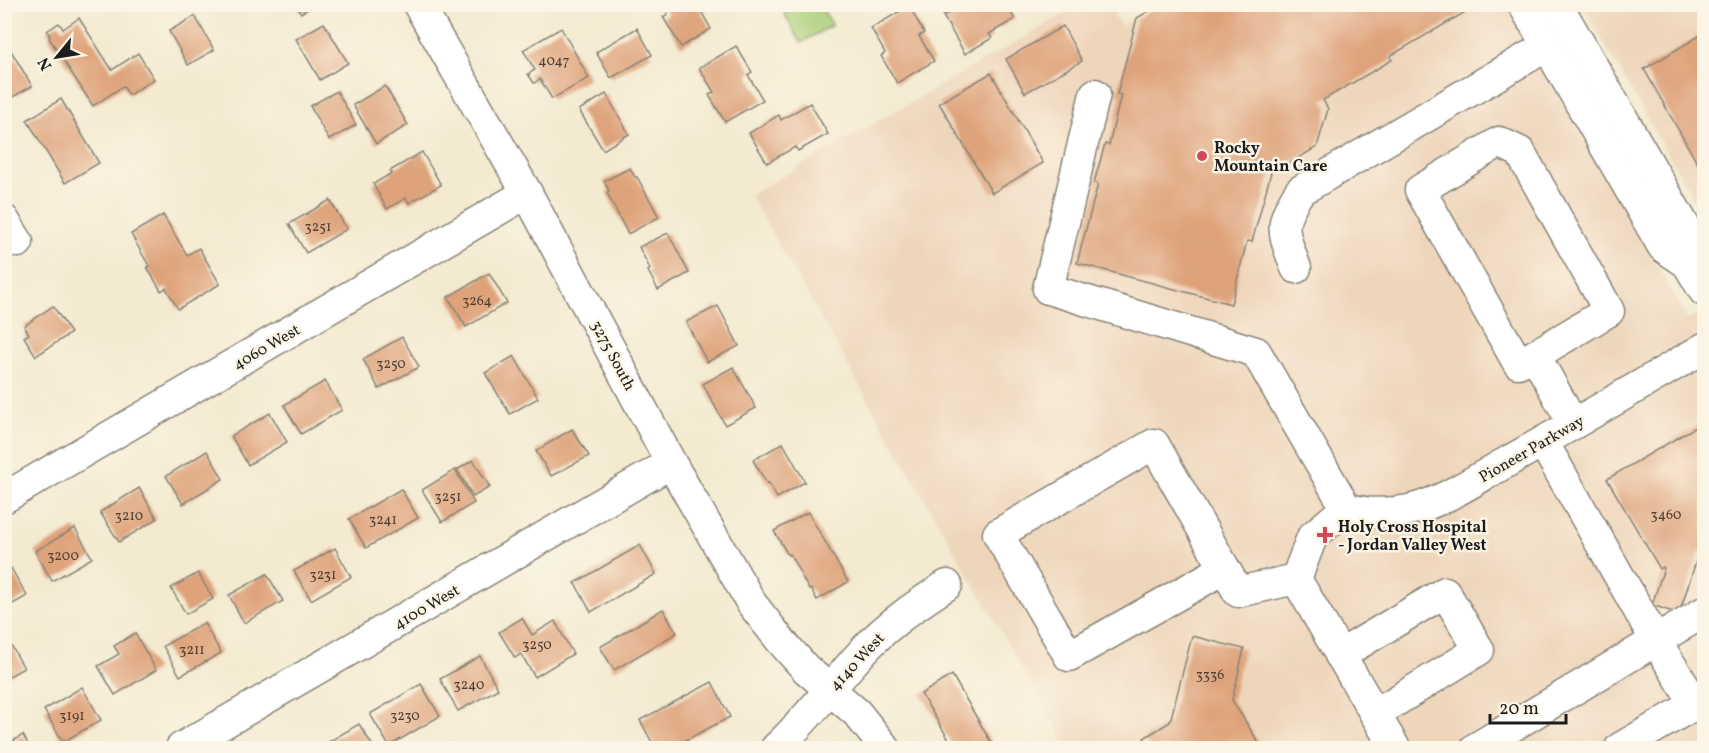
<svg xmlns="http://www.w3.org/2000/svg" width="1709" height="753" viewBox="0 0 1709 753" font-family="Vollkorn,serif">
<rect width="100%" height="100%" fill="#fcf5e5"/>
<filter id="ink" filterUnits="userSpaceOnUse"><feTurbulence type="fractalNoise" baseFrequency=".0167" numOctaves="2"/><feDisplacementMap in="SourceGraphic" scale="12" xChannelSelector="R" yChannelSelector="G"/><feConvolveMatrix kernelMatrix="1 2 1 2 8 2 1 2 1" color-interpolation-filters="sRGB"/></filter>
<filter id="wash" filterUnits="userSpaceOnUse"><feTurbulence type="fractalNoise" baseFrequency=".008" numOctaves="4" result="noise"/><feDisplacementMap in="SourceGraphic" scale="24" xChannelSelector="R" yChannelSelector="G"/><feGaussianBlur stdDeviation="1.35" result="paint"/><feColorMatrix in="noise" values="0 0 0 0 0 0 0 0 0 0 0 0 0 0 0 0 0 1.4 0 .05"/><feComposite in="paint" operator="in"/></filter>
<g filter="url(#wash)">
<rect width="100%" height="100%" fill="#f3ead0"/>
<!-- built -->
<g fill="#eed6bb">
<polygon points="1080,5 1109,5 1121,25 1158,5 1506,5 1688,320 1704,311 1704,748 1068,748 750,195"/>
<polygon points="1582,5 1704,5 1704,217"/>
</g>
<!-- green -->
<polygon fill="#a8cf79" stroke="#62764a" stroke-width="1.5" points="799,5 820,5 832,25 801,43 784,13"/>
<g id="blocks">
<!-- building -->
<g fill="#dea37a">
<polygon points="296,4 316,4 301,13"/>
<polygon points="662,4 697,4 711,29 681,47 663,17 668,14"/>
<polygon points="1161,4 1472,4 1474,7 1390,56 1392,60 1323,100 1328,109 1317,147 1283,167 1273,165 1252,242 1247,241 1231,304 1077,263 1098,184 1094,183 1105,144 1109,145 1121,95 1117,94 1137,18"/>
<polygon points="963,5 1006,5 1015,19 989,34 992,38 965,54 943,16"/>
<polygon points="909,6 924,33 919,36 934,61 897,83 881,56 885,53 871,28"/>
<polygon points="195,16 214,50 188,65 169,31"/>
<polygon points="79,18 112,70 138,53 154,79 129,95 123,86 93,106 49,38 50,36 47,31 59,23 63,29"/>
<polygon points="324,23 348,63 320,80 296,39"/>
<polygon points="1063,26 1082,61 1025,93 1006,59"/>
<polygon points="561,28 589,78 552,99 540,79 534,83 528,74 535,70 523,50"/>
<polygon points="637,28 652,55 611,78 596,52"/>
<polygon points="1704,33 1704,175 1644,69"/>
<polygon points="736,46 752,72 748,75 763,100 725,122 709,95 714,92 699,68"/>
<polygon points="10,49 32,86 13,97 8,89 4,91 4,52"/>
<polygon points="991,73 1043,163 992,193 939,103"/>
<polygon points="385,86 408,125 376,144 353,105"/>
<polygon points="337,91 356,125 329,140 310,106"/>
<polygon points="606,94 629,134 603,150 579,110"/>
<polygon points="61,99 99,163 65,183 27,120"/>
<polygon points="810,103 828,134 798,151 795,147 767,163 749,133 779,115 781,120"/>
<polygon points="422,152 441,185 409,203 406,198 387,209 373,184 392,173 390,171"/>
<polygon points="630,168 635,177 637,177 659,217 628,234 607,193 609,191 604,181"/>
<polygon points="330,200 347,229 306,253 289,224"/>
<polygon points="163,215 187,255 199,248 220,284 178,309 166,288 161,291 147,267 149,266 131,234"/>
<polygon points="668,233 689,273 658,290 648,271 650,269 639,247"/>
<polygon points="489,273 507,303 466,327 448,297"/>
<polygon points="53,306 71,333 36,356 24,337 29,334 24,326"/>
<polygon points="718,306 739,346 707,362 686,322"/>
<polygon points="402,337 419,367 379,389 363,359"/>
<polygon points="514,356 538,398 510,414 485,373"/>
<polygon points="733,367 756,408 725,425 703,384"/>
<polygon points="325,381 342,410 301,434 284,405"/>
<polygon points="270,413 287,442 248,465 231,436"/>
<polygon points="1704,422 1704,549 1699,552 1679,614 1652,605 1664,568 1663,567 1660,569 1607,479"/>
<polygon points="572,429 589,456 551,476 536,451"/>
<polygon points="783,443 805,482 777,498 769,483 767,484 753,460"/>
<polygon points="207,451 223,479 183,504 166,476"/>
<polygon points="473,460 490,487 473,497 457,470"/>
<polygon points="455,470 474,503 442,522 422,490"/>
<polygon points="139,488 157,519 119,542 100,512"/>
<polygon points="401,489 418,518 366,548 349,519"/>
<polygon points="808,512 848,582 817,600 811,589 809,590 790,554 788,555 774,531"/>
<polygon points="75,528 92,558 52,581 35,551"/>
<polygon points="640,545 656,574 591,612 575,583"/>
<polygon points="335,548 351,577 311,600 294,571"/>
<polygon points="11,568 27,596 4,609 4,572"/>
<polygon points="198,573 213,599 186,614 171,588"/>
<polygon points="267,574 283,601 244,623 229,595"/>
<polygon points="663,609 677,633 614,670 600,647"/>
<polygon points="522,618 532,635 555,621 573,654 535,677 521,654 515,658 499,632"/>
<polygon points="204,623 221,653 180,676 163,646"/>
<polygon points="135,633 156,670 115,695 98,666 119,654 114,646"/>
<polygon points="1192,636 1244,649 1232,700 1262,748 1151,748 1144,738 1170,722"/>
<polygon points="9,642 24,668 4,679 4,645"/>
<polygon points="480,656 498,689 458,711 440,679"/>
<polygon points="952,675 992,744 985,748 954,748 921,694"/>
<polygon points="712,682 730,717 671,748 655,748 640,720"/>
<polygon points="421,684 440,716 389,746 370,714"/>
<polygon points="82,687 101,720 63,742 44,710"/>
<polygon points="359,724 374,748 318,748"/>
<polygon points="23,735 30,748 4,748 4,746"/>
</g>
</g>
</g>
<g filter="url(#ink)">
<use href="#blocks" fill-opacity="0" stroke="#888376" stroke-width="1.5"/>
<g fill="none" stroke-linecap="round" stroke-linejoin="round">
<!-- minor casing -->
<g stroke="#888376" stroke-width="33">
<g id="minor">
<polyline points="418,4 527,193 671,463 752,604 781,641 806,669 857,713 885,748"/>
<polyline points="1523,4 1663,247 1687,263 1704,291"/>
<polyline points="1557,4 1688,232 1687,263"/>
<polyline points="1095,94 1048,289 1256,352 1346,508"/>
<polyline points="4,220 18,242"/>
<path d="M1296,268c-13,-36 -19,-43 4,-77l247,-145"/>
<polyline points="1535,355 1609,311 1520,152 1499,142 1420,190 1518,363 1535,355 1573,424"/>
<polyline points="1543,442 1656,641 1696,705"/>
<polyline points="4,498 527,193"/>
<path d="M1346,508c20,6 42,6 63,2 35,-8 67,-31 98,-48 66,-37 132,-76 197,-114"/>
<polyline points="1346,508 1312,537 1296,579 1395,748"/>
<polyline points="1224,569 1069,656 998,534 1154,444 1238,592 1296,579"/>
<polyline points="1340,655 1445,592 1479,650 1375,714"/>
<polyline points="181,748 671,463"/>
<path d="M776,748c34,-31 61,-70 93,-103 23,-24 51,-42 78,-60"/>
<polyline points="1476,748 1704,612"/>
<polyline points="1620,748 1704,699"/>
</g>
</g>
<!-- minor -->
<use href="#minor" stroke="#fff" stroke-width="30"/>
</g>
</g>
<!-- markers -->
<g fill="#d1495b" stroke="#fcf5e5" stroke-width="2">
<circle cx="1202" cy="156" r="6"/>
<path d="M1322 526h6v6h6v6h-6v6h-6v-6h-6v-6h6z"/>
</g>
<g text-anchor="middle" stroke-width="5" stroke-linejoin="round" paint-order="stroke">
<!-- number labels -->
<g font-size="14" fill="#4c3e34">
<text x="554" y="65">4047</text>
<text x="318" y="231">3251</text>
<text x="477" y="305">3264</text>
<text x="391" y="368">3250</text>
<text x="448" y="501">3251</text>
<text x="1666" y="519">3460</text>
<text x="129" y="520">3210</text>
<text x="383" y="524">3241</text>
<text x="63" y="560">3200</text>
<text x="323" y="579">3231</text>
<text x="537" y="649">3250</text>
<text x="192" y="654">3211</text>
<text x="1210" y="679">3336</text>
<text x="469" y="689">3240</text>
<text x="72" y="720">3191</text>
<text x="405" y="720">3230</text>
</g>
<!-- poi labels -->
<g font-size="16" font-weight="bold" fill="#1c1c1c" stroke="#fcf5e5" text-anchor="start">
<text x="1214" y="153">Rocky<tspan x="1214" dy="18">Mountain Care</tspan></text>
<text x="1338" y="532">Holy Cross Hospital<tspan x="1338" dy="18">- Jordan Valley West</tspan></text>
</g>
<!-- street labels -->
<g font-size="16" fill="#1c1c1c" stroke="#fcf5e5">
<text transform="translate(266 346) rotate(-30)" y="6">4060 West</text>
<text transform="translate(614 355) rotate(62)" y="6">3275 South</text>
<text transform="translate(1531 448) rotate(-30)" y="6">Pioneer Parkway</text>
<text transform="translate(426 606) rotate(-30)" y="6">4100 West</text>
<text transform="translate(856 661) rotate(-47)" y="6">4140 West</text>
</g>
</g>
<!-- margin -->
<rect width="1709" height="753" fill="none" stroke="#fcf5e5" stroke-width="24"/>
<!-- north arrow -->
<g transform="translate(57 57) rotate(240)" stroke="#fcf5e5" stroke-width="4.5" paint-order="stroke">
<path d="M0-4.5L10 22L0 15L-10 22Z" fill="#1c1c1c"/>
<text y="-9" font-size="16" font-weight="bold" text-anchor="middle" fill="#1c1c1c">N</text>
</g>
<!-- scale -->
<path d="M1490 714v9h76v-9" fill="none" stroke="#1c1c1c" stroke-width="3"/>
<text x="1499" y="714" font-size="18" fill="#1c1c1c" stroke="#fcf5e5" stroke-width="4.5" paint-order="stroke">20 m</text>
</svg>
